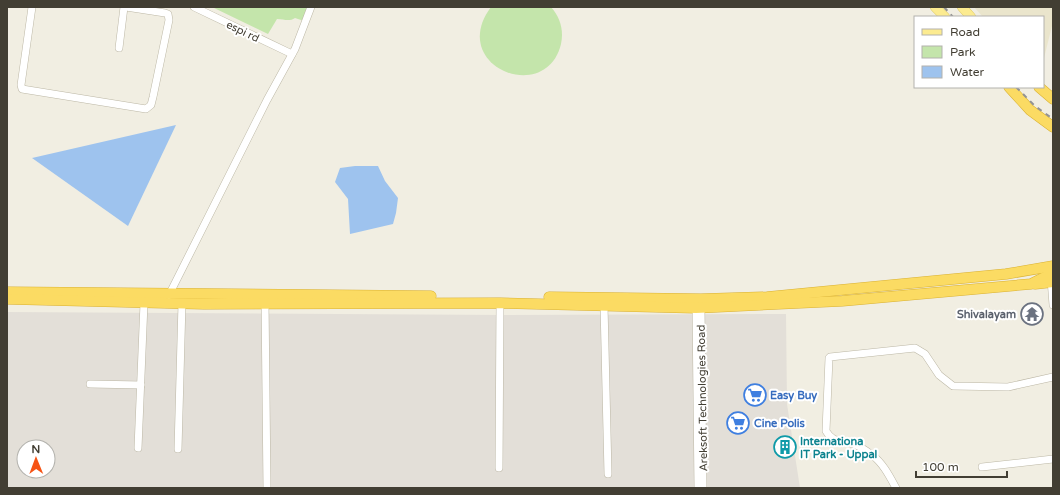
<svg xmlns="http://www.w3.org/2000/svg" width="1060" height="495" viewBox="0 0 1060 495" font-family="'Varela Round',sans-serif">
<rect width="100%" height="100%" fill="#f1eee2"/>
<!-- industrial -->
<path fill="#e3dfd8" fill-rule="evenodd" d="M7,312l498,3 281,-1 1,90 13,84h-793zM24,447h24v24h-24z"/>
<!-- education -->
<polygon fill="#eae5cc" points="974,7 1053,7 1053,22 1043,62 1043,17 983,17"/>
<!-- green -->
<g fill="#c4e5ab">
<path d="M212,7h99l-7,14 -9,-3c-6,4 -11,1 -18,1l-9,15z"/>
<path d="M491,7h60c9,10 13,23 10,37 -15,62 -114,22 -70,-37z"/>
</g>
<!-- water -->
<g fill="#9ec3ee">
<polygon points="176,125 128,226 32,158"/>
<polygon points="355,166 378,166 385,181 398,198 396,213 393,224 350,234 348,199 335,182 340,168"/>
</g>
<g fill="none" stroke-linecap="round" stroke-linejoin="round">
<!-- minor casing -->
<g stroke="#bcb7a5" stroke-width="8">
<g id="minor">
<polyline points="32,7 21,85 22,89 146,109 151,105 153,97 169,20 168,14 165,13 126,7"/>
<polyline points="194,7 292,54"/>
<polyline points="119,48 124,7"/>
<polyline points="1051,279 1053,305"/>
<polyline points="169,295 267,100 295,49 311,7"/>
<polyline points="265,300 267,488"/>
<polyline points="604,305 608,474"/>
<polyline points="696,308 698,488"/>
<polyline points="701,308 703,488"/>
<polyline points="90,384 141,385"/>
<polyline points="138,448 144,303"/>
<polyline points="178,449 182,303"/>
<polyline points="982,467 1053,459"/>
<polyline points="499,468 500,303"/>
<path d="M896,488c-6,-11 -13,-25 -24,-33 -5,-4 -13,-9 -19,-11 -12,-5 -19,0 -27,-13l3,-73 1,-1 85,-9 10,6 14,21 14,11 55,1 45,-10"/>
</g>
</g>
<!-- major casing -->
<g stroke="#e0ca61" stroke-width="10">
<g id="major">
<polyline points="935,7 945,17"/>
<polyline points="962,7 971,17"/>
</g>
</g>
<!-- highway casing -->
<g stroke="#d9b134" stroke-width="11">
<g id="highway">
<polyline points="1009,87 1030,110 1053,127"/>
<polyline points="1039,87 1053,99"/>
<polyline points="1035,284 1053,282"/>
<polyline points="7,292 431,296"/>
<polyline points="549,297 701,299 767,297 1006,274 1053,266"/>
<polyline points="7,299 204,304 500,303 696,308 842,301 1031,284 1053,273"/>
</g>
</g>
<!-- minor -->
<use href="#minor" stroke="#fff" stroke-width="7"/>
<!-- major -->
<use href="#major" stroke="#fceb90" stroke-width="9"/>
<!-- highway -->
<use href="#highway" stroke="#fbdb63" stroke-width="10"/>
<!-- rail -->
<g stroke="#939393" stroke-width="2" stroke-dasharray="5 5" stroke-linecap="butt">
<polyline points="944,7 953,17"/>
<polyline points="1016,87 1035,106 1053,119"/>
</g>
</g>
<!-- icons -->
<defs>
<g id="temple-ring" transform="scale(1.15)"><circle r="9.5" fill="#fff" stroke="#6b7280" stroke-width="1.5"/><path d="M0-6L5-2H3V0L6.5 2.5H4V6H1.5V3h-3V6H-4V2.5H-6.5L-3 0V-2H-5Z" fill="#6b7280"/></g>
<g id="supermarket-ring" transform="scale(1.15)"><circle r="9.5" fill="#fff" stroke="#3f7fe0" stroke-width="1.5"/><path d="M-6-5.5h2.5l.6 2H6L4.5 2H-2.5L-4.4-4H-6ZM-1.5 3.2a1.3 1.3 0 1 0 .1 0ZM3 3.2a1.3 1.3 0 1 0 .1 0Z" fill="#3f7fe0"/></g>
<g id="building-ring" transform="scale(1.15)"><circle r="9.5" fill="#fff" stroke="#0f9aa8" stroke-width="1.5"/><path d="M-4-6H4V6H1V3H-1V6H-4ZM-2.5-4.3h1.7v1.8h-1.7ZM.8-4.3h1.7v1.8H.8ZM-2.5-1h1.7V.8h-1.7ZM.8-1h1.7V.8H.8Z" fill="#0f9aa8"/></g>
</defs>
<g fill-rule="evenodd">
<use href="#temple-ring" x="1032" y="314"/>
<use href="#supermarket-ring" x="755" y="395"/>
<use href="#supermarket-ring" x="738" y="423"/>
<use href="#building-ring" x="785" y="447"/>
</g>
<g text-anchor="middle" stroke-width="4" stroke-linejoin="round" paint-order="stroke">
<!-- street labels -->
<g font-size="11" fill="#423e33" stroke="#fff">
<text transform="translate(243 31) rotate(26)" y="4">espi rd</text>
<text transform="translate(702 398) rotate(-91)" y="4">Areksoft Technologies Road</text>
</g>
<!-- worship labels -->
<g font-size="11" font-weight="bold" fill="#5b616d" stroke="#fff" text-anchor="end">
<text x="1016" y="318">Shivalayam</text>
</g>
<!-- shop labels -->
<g font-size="11" font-weight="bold" fill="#366cbe" stroke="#fff" text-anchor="start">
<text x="770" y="399">Easy Buy</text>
<text x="754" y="427">Cine Polis</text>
</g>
<!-- culture labels -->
<g font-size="11" font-weight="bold" fill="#0d838f" stroke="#fff" text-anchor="start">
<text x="800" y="445">Internationa<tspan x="800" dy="13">IT Park - Uppal</tspan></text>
</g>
</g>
<!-- border -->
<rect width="1060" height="495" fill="none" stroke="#423e33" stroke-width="16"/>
<!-- legend -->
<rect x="914" y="16" width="130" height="72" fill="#ffffff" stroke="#b3b2ad"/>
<rect x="922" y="29" width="20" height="6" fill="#fceb90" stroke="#b3b2ad"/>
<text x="950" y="36" font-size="12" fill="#423e33">Road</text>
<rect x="922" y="46" width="20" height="12" fill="#c4e5ab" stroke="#b3b2ad"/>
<text x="950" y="56" font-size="12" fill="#423e33">Park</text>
<rect x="922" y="66" width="20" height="12" fill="#9ec3ee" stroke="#b3b2ad"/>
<text x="950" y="76" font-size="12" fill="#423e33">Water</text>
<!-- north arrow -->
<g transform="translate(36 459) rotate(359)"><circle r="19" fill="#ffffff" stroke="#b3b2ad"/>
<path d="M0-3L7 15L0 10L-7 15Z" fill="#f65314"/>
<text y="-6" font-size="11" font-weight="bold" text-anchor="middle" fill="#423e33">N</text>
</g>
<!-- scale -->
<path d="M916 471v6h91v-6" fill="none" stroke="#423e33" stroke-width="2"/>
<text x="922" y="471" font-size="12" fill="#423e33" stroke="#ffffff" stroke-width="3" paint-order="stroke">100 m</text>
</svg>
